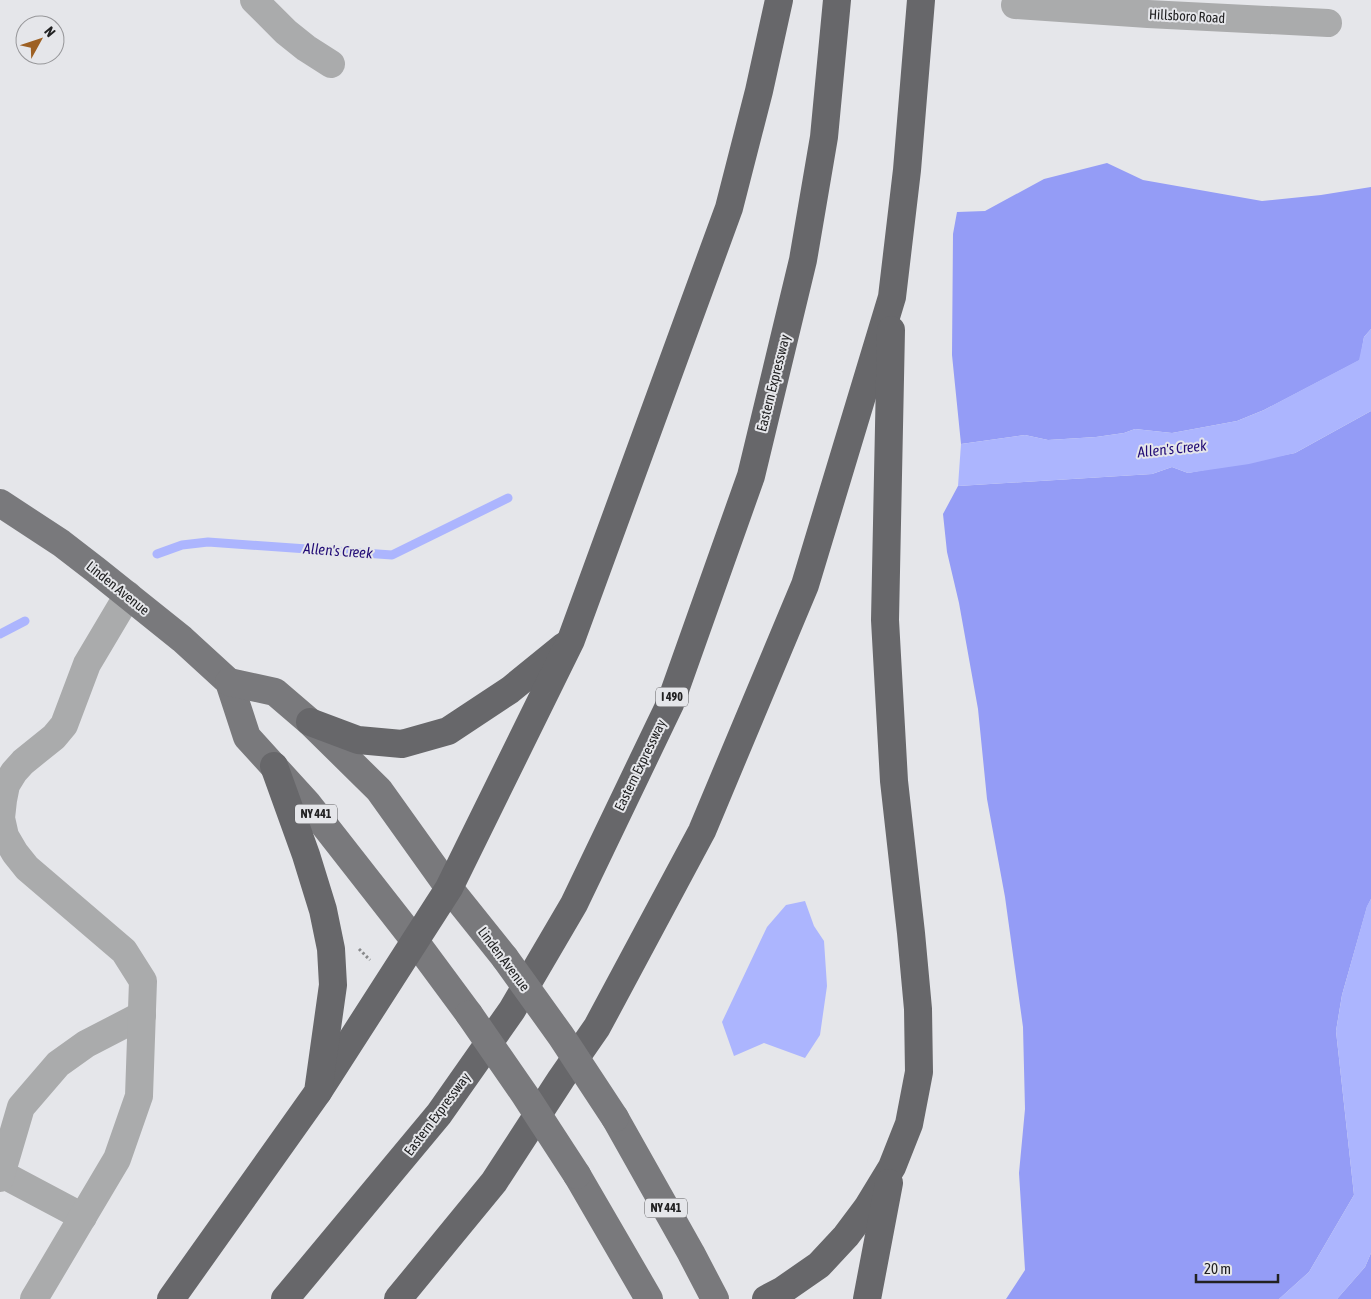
<svg xmlns="http://www.w3.org/2000/svg" width="1371" height="1299" viewBox="0 0 1371 1299" font-family="'Asap Condensed',sans-serif">
<rect width="100%" height="100%" fill="#e5e6ea"/>
<!-- forest -->
<g fill="#949cf6">
<polygon points="1107,163 1143,180 1262,201 1321,195 1371,187 1371,329 1364,337 1360,360 1264,410 1237,421 1172,433 1135,429 1124,433 1096,437 1048,440 1025,435 961,444 952,355 953,234 957,212 985,211 1044,179"/>
<polygon points="1371,411 1371,899 1367,907 1342,995 1336,1031 1354,1195 1309,1272 1279,1299 1006,1299 1025,1270 1019,1173 1025,1109 1023,1027 1005,897 987,799 978,709 959,603 947,552 943,514 958,486 1152,474 1172,467 1188,473 1295,453"/>
<polygon points="1371,1253 1371,1299 1337,1299 1365,1267"/>
</g>
<!-- water -->
<g fill="#acb5fe">
<polygon points="1371,329 1371,411 1295,453 1249,464 1188,473 1172,467 1152,474 958,486 961,444 1025,435 1048,440 1096,437 1124,433 1135,429 1172,433 1237,421 1264,410 1359,360 1364,337"/>
<polygon points="1371,899 1371,1253 1365,1267 1337,1299 1279,1299 1309,1272 1354,1195 1336,1031 1342,995 1367,906"/>
<polygon points="805,901 814,926 824,941 827,986 820,1035 805,1058 764,1043 734,1056 722,1022 767,927 786,905"/>
</g>
<g fill="none" stroke-linecap="round" stroke-linejoin="round">
<!-- stream -->
<g stroke="#acb5fe" stroke-width="9">
<polyline points="157,554 182,545 208,542 392,555 508,498"/>
<polyline points="0,634 25,621"/>
</g>
<!-- path -->
<polyline stroke="#88898b" stroke-width="3" stroke-dasharray="2.5 2.5" stroke-linecap="butt" points="359,949 370,960"/>
<!-- minor -->
<g stroke="#aaabac" stroke-width="28">
<polyline points="254,0 286,32 306,48 331,64"/>
<polyline points="1015,5 1148,14 1328,23"/>
<polyline points="2,1174 83,1217"/>
<polyline points="0,1178 21,1107 58,1064 86,1044 142,1015"/>
<polyline points="34,1299 117,1159 139,1096 143,981 124,951 27,868 15,853 5,836 1,818 3,800 6,785 14,772 23,762 54,737 64,725 87,664 128,595"/>
</g>
<!-- major -->
<g stroke="#79797c" stroke-width="28">
<polyline points="0,503 61,543 96,570 182,639 229,682 247,737 307,803 415,941 469,1014"/>
<polyline points="229,682 275,692 310,722 379,790 449,888 505,958"/>
<polyline points="615,1118 691,1253 715,1299"/>
<polyline points="577,1175 649,1299"/>
</g>
<!-- highway -->
<g stroke="#67676a" stroke-width="28">
<polyline points="310,722 358,740 402,744 448,731 510,690 564,646"/>
<polyline points="318,1092 449,888 571,640 729,208 759,91 779,0"/>
<polyline points="171,1299 318,1092 333,985 331,949 323,910 306,855 274,766"/>
<polyline points="285,1299 439,1114 512,1010 574,904 670,704 751,476 803,260 824,137 837,0"/>
<polyline points="398,1299 494,1182 561,1079 597,1027 702,831 805,585 892,297 907,170 921,0"/>
<polyline points="766,1299 783,1290 819,1265 846,1236 867,1208 892,1167 909,1124 919,1072 918,1009 911,933 894,781 885,620 891,330"/>
<polyline points="867,1299 889,1183"/>
</g>
<!-- major-bridge -->
<g stroke="#79797c" stroke-width="28">
<polyline points="505,958 561,1036 615,1118"/>
<polyline points="469,1014 525,1095 577,1175"/>
</g>
</g>
<g text-anchor="middle" stroke-width="4" stroke-linejoin="round" paint-order="stroke">
<!-- shield labels -->
<g fill="#e5e6ea" stroke="#5c5c5e" stroke-width="1">
<rect x="656" y="687.5" width="32" height="19" rx="4"/>
<rect x="295" y="804.5" width="42" height="19" rx="4"/>
<rect x="645" y="1198.5" width="42" height="19" rx="4"/>
</g>
<g font-size="12" font-weight="bold" fill="#212122">
<text x="672" y="701">I 490</text>
<text x="316" y="818">NY 441</text>
<text x="666" y="1212">NY 441</text>
</g>
<!-- street labels -->
<g font-size="14" fill="#212122" stroke="#e5e6ea">
<text transform="translate(1187 16) rotate(3)" y="5">Hillsboro Road</text>
<text transform="translate(773 383) rotate(-76)" y="5">Eastern Expressway</text>
<text transform="translate(118 588) rotate(39)" y="5">Linden Avenue</text>
<text transform="translate(640 765) rotate(-64)" y="5">Eastern Expressway</text>
<text transform="translate(504 959) rotate(53)" y="5">Linden Avenue</text>
<text transform="translate(437 1114) rotate(-53)" y="5">Eastern Expressway</text>
</g>
<!-- water labels -->
<g font-size="15" font-style="italic" fill="#220c76" stroke="#e5e6ea">
<text transform="translate(1172 449) rotate(-6)" y="5">Allen's Creek</text>
<text transform="translate(338 551) rotate(4)" y="5">Allen's Creek</text>
</g>
</g>
<!-- north arrow -->
<g transform="translate(40 40) rotate(50)"><circle r="24" fill="#e5e6ea" stroke="#97979a"/>
<path d="M0-4L9 19L0 12L-9 19Z" fill="#9d6023"/>
<text y="-8" font-size="14" font-weight="bold" text-anchor="middle" fill="#212122">N</text>
</g>
<!-- scale -->
<path d="M1196 1274v8h82v-8" fill="none" stroke="#212122" stroke-width="2.5"/>
<text x="1204" y="1274" font-size="15" fill="#212122" stroke="#e5e6ea" stroke-width="4" paint-order="stroke">20 m</text>
</svg>
